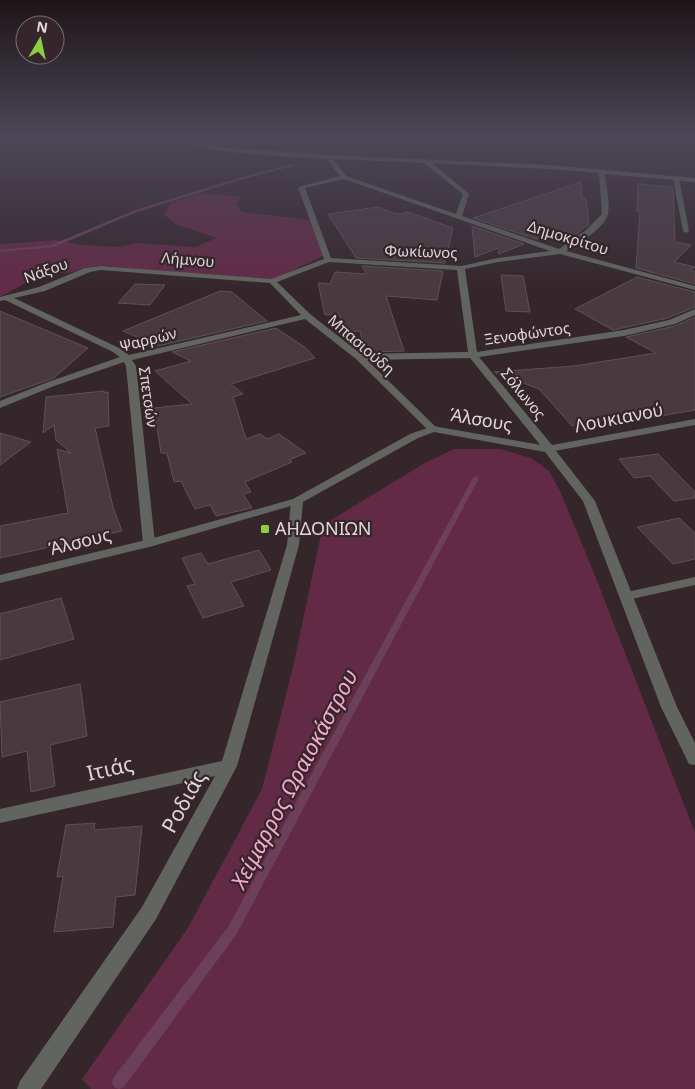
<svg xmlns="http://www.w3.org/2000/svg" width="695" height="1089" viewBox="0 0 695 1089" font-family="'Noto Sans',sans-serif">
<rect width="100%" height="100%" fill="#35262c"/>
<!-- green -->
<g fill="#632a46">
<polygon points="201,193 241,197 236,204 242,212 309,220 329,253 268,282 108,266 89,267 68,273 46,272 0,297 0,244 55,240 83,245 118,247 137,243 195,247 217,238 175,224 164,214 171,203"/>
<polygon points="454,449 500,449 531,458 549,471 560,491 594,573 695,833 695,1089 91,1089 82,1079 188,928 262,789 293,667 323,525 423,464"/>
</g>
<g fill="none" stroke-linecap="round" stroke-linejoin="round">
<!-- stream -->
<g fill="#6b4058" fill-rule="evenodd">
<polygon points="293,164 294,166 247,178 137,212 54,247 0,252 0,250 51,245 135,210 245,176"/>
<polygon points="476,476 479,478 236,935 124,1087 119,1089 114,1087 112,1082 114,1077 228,927 473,478"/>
</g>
</g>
<!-- building -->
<g fill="#493a40" stroke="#615157">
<polygon points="581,182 582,197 586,198 589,224 573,237 552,233 536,239 473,218"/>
<polygon points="638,184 673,187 675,242 691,245 674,262 695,267 690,270 695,272 695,284 636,268 640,211 637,211"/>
<polygon points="379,207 393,213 400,214 408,212 453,228 445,263 356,258 328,214"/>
<polygon points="472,226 524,244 499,254 498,248 475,257"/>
<polygon points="362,266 443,271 437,300 386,296 404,351 365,352 360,331 344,332 339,314 325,315 318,283 330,284 335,272 367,274"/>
<polygon points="501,275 523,276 530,312 506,311"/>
<polygon points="637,277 695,292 695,307 668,318 613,330 575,309"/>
<polygon points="135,284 165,285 150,305 118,303"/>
<polygon points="220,291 232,292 267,321 158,346 123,331"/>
<polygon points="0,311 88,348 54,378 0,397"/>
<polygon points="695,317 695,410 649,418 646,415 572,426 539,389 494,372 574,366 656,353 626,337 675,326"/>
<polygon points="276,328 306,348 315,358 231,384 243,394 233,397 246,439 260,434 267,439 279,434 306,453 289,460 292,462 245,482 251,492 243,494 252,508 216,516 210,505 195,509 181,481 174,482 167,453 161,453 154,408 192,404 155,371 191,361 172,352"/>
<polygon points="104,391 104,393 108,392 109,426 95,428 113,507 122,531 0,558 0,526 68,513 57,449 71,453 56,440 54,425 43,433 46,397"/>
<polygon points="0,433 31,442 0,465"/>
<polygon points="658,454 695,492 695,498 674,501 650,476 634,478 619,459"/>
<polygon points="679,518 695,533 695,559 673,564 637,527"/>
<polygon points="259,550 271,570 231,582 244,606 203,618 187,586 195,584 182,558 201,553 208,564"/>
<polygon points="61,598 74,639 0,660 0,614"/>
<polygon points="80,684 87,736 50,745 55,786 31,792 27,751 2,757 0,702"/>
<polygon points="95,823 94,830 142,826 135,895 116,897 113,927 54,932 63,876 57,877 66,825"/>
</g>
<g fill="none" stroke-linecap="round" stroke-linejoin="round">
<!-- service -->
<polygon fill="#62655f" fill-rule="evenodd" points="676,176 679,178 689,231 686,233 683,231 673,178"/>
<!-- minor -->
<g fill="#62655f" fill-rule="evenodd">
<path d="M183,137h6l2,3 28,7 110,8 220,10 146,13v4l-90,-8c1,12 5,27 3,39 -1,14 -31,31 -42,38l129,35v4l-135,-36 -62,8 -33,7 12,83 147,-22 45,-10 26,-11v6l-20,9 -51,12 -145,21 73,88 143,-26v6l-146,27 -4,-1 -75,-93 -103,2 71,69 -1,2h-8l-73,-72 -51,-40 -173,41 4,6 19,177 -6,4 -4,-1 -2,-3 -17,-177 -2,-4 -70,24 -54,22v-7l48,-19 72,-25 -7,-5 -108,-52 -5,1v-4l39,-10 46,-19 16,-2 170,13 53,-20 -26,-72 42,-11 -13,-17c-25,-2 -131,-4 -144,-22zM333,159l91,4 39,31 -7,20 -110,-38zM432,163l117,6 50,4 3,41 -16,16 -27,19 -97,-33 7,-22zM344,179l206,72 -52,7 -37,8 -130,-8 -26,-70zM329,262l128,8 11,82 -107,2 -51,-40 -33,-32zM101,270l169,13 31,32 -172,40 -10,-7 -105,-50 31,-7 45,-19z"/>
<polygon points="297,497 303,501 299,545 237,766 156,919 41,1089 17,1089 20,1081 142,907 215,776 0,823 0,809 222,761 287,545 291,501"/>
<polygon points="695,577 695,585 627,600 622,599 620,596 622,593 627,592"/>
</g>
<!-- tertiary -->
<polygon fill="#62655f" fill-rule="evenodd" points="433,426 553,447 595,501 677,707 695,743 695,765 689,764 661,707 583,501 545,452 434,432 418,438 301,503 153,546 0,583 0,575 146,540 293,499 410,434"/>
</g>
<!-- sky -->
<linearGradient id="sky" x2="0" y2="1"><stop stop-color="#1d1518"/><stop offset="0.47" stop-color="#4b4756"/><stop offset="1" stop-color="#4b4756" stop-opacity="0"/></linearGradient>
<rect width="695" height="290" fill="url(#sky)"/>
<!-- markers -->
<rect fill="#8ece43" stroke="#35262c" stroke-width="2" x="260" y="524" width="10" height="10" rx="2.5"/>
<g text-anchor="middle" stroke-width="4.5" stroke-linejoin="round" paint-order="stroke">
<!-- far-street labels -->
<g font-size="15" fill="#e0d6da" stroke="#35262c">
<text transform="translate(568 238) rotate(17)" y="5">Δημοκρίτου</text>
<text transform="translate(421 252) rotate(2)" y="5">Φωκίωνος</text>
<text transform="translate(188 260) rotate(5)" y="5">Λήμνου</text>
<text transform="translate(46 271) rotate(-20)" y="5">Νάξου</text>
<text transform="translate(527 334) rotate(-8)" y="5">Ξενοφώντος</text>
<text transform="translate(148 340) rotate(-14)" y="5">Ψαρρών</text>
<text transform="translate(361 345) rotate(41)" y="5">Μπασιούδη</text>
<text transform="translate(523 394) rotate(51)" y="5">Σόλωνος</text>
<text transform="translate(148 397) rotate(82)" y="5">Σπετσών</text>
</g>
<!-- street labels -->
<g font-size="18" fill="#e0d6da" stroke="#35262c">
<text transform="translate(619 418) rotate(-11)" y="6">Λουκιανού</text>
<text transform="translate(481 420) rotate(10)" y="6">Άλσους</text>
<text transform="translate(80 542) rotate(-14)" y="6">Άλσους</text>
</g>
<!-- poi labels -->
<g font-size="18" fill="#e0d6da" stroke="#35262c" text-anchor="start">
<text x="275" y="535">ΑΗΔΟΝΙΩΝ</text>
</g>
<!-- near-street labels -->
<g font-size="21" fill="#e0d6da" stroke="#35262c">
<text transform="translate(110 769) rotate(-13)" y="7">Ιτιάς</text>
<text transform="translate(184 802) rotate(-61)" y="7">Ροδιάς</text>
</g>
<!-- near-water labels -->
<g font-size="22" font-style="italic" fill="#f7a8cb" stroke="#35262c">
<text transform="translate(294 779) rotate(-62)" y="8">Χείμαρρος Ωραιοκάστρου</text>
</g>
</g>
<!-- north arrow -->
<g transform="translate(40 40) rotate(9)"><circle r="24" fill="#35262c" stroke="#796c72"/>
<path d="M0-4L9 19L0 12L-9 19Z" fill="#8ece43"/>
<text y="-8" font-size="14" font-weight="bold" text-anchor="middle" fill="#e0d6da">N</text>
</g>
</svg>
